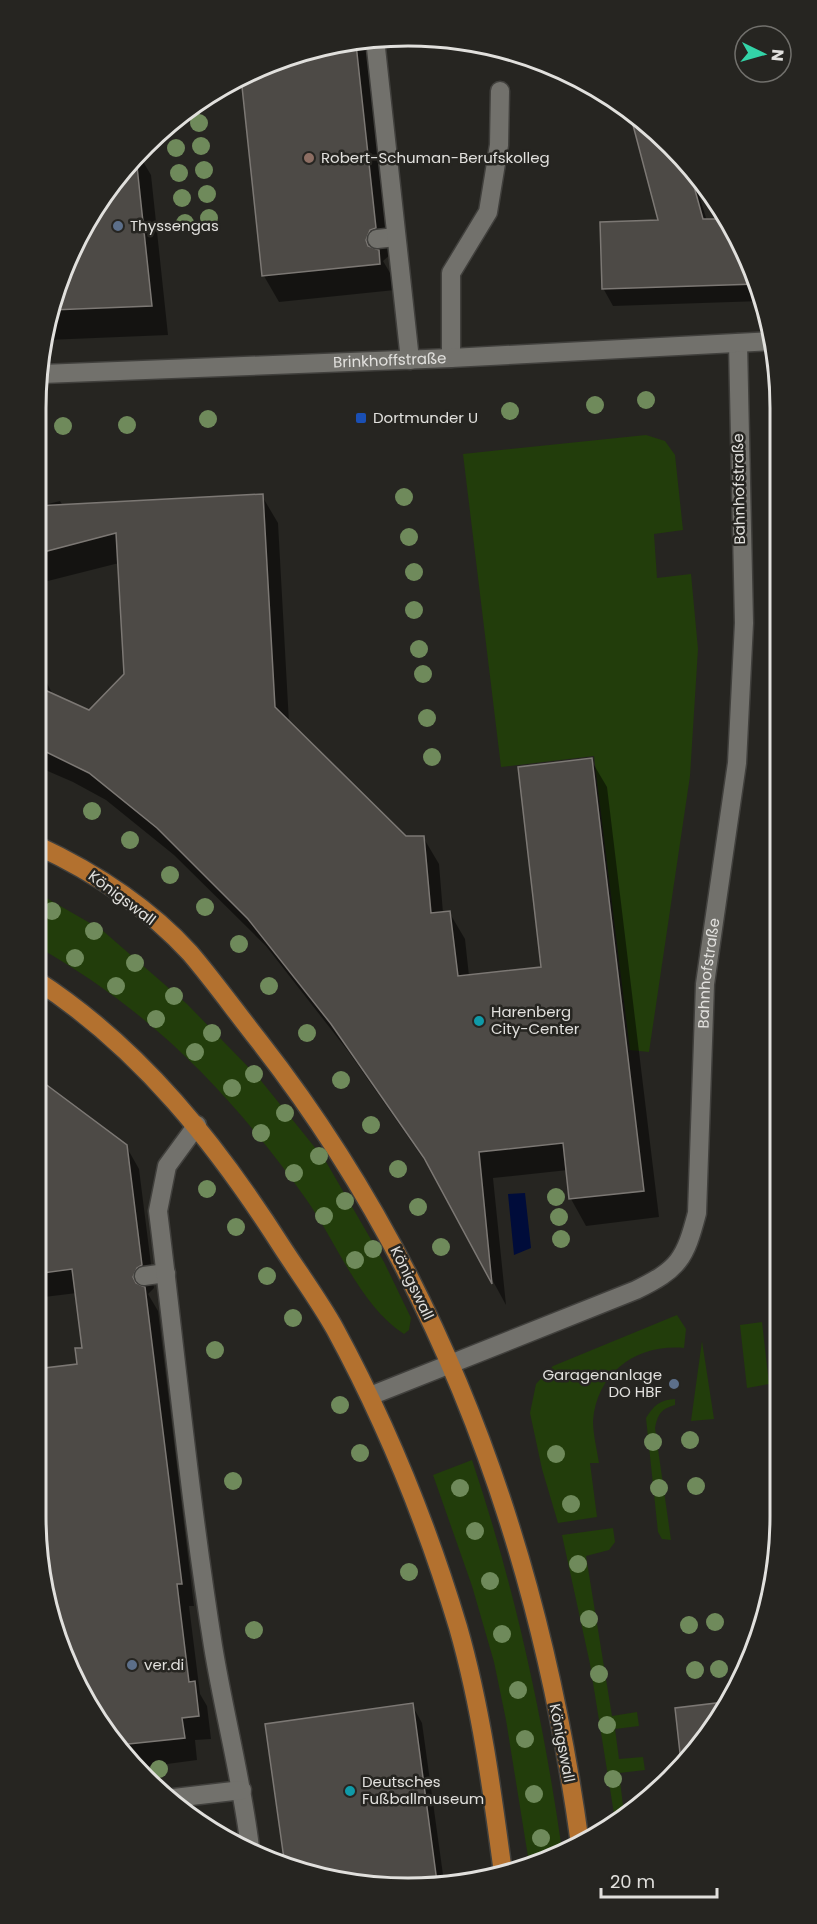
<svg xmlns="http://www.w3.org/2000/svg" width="817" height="1924" viewBox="0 0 817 1924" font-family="Poppins,sans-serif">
<rect width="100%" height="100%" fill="#262521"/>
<!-- green -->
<g fill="#223d0b">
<polygon points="646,435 665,441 675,455 683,530 654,534 657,578 691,574 698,649 690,776 649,1052 630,1050 594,756 501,767 463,454"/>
<path d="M36,892l66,38 85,74 71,73 67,83 59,102 27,56 -2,12 -5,4c-44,-28 -68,-93 -98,-135 -75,-106 -156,-189 -270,-253z"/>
<path d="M677,1315l9,14 -2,19c-47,-4 -87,24 -91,73 0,13 4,29 6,42h-9l7,54 -39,6 -16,-54 -12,-56 6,-29 17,-18z"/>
<polygon points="762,1322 769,1384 747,1388 740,1325"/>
<polygon points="702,1341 714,1419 691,1421"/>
<path d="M675,1399v6c-14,4 -17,9 -20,23l16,112 -9,-1 -4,-7 -12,-114c8,-13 14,-18 29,-19z"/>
<path d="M472,1460c43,128 71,257 90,390l-33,13 -23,-143 -12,-58 -22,-76 -39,-111z"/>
<polygon points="613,1528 615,1542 609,1550 586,1556 612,1716 637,1712 639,1726 615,1729 619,1759 643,1757 645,1770 619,1773 624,1813 615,1820 590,1664 562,1535"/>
</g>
<!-- water -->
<polygon fill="#000c3a" points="525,1193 531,1248 514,1255 508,1194"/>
<!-- shadow -->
<g fill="#0007">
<polygon points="367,41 391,254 383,261 393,278 395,290 279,302 264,276 242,76"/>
<polygon points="631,112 689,163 707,221 724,220 753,266 762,301 613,306 603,288 660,222"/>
<polygon points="139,155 151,175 168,335 47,340 56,289 128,163"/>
<polygon points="262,496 278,523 289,723 406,838 423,837 439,864 443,913 449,912 465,939 469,976 543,968 591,760 607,787 659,1217 586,1226 571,1199 568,1170 493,1178 506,1305 436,1177 348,1051 266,946 174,855 106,800 73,782 36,766 36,661 53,695 89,712 125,675 119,563 36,584 36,507 60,501 63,506"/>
<polygon points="36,1079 126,1146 139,1169 154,1288 148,1294 158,1311 194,1606 189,1606 200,1694 207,1706 211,1739 195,1740 197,1760 137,1768 128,1761 56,1636 36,1516 36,1371 79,1365 83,1349 77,1293 36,1298"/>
<polygon points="412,1705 422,1723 444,1882 360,1885 286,1860 267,1725"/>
</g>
<!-- building -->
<g fill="#4d4a46" stroke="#7c7874" stroke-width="1.5">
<polygon points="356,44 376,228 370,230 366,240 368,246 379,250 380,264 262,276 241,77"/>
<polygon points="629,110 687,161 703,219 723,219 753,266 757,284 602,289 600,222 658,220"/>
<polygon points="136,157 152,306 52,310 56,289 128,163"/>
<polygon points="263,494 275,707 406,836 424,836 431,913 450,911 458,976 541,967 518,767 592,758 644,1191 569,1199 563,1143 479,1152 492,1284 424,1158 331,1024 248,919 157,828 89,773 36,747 36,686 89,710 124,674 116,533 36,554 36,506"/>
<polygon points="36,1077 127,1145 142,1265 137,1268 133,1277 136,1283 145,1287 182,1584 177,1584 189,1682 195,1681 199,1716 182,1718 185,1738 119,1745 56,1636 36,1515 36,1369 77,1364 75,1348 82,1348 72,1269 36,1274"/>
<polygon points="725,1702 704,1743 681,1762 675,1708"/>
<polygon points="413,1703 437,1882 360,1885 284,1859 265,1724"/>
</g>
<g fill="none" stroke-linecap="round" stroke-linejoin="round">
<!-- lane casing -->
<g stroke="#41403d" stroke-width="21">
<g id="lane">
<polyline points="377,239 396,237"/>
<polyline points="451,358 451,273 488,212 499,145 500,91"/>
<polyline points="144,1276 166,1273"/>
</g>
</g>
<!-- street casing -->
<g stroke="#41403d" stroke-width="21">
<g id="street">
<polyline points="375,39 410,360"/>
<path d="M197,1125l-30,41 -9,45c18,145 32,291 55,435 11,68 29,134 37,202"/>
<path id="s1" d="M370,1396l266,-106c43,-21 49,-31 61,-77l8,-229 32,-221 7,-140 -6,-280"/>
<polyline points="174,1798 242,1790"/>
</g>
</g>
<!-- secondary casing -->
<g stroke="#41403d" stroke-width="21">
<g id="secondary">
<path id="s2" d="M42,374l409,-16 322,-17"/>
</g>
</g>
<!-- primary casing -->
<g stroke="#41403d" stroke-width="21">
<g id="primary">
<path d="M36,845c56,26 112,62 154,108 24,28 46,59 69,88 183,234 281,510 321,803"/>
<path d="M36,980c105,68 182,166 248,270 17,26 36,52 51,79 51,94 92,195 123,298 23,80 34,163 45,246"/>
</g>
</g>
<!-- lane -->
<use href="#lane" stroke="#72716c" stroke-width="18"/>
<!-- street -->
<use href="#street" stroke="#72716c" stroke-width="18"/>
<!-- secondary -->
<use href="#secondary" stroke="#72716c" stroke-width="18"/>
<!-- primary -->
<use href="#primary" stroke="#b3712f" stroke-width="18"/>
</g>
<!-- trees -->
<g fill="#6f8a5b">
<circle cx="199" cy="123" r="9"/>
<circle cx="201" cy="146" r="9"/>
<circle cx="176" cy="148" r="9"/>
<circle cx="204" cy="170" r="9"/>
<circle cx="179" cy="173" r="9"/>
<circle cx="207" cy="194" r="9"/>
<circle cx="182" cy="198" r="9"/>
<circle cx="209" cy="218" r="9"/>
<circle cx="185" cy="223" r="9"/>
<circle cx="646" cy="400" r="9"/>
<circle cx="595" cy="405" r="9"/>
<circle cx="510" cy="411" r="9"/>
<circle cx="208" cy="419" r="9"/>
<circle cx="127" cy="425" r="9"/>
<circle cx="63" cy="426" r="9"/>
<circle cx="404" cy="497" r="9"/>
<circle cx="409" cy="537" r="9"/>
<circle cx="414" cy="572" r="9"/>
<circle cx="414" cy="610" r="9"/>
<circle cx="419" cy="649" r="9"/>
<circle cx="423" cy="674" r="9"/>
<circle cx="427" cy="718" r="9"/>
<circle cx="432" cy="757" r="9"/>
<circle cx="92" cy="811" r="9"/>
<circle cx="130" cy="840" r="9"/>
<circle cx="170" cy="875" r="9"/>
<circle cx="205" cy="907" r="9"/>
<circle cx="52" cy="911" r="9"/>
<circle cx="94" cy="931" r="9"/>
<circle cx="239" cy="944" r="9"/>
<circle cx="75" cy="958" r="9"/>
<circle cx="135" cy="963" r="9"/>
<circle cx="116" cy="986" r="9"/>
<circle cx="269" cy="986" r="9"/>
<circle cx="174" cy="996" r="9"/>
<circle cx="156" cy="1019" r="9"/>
<circle cx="212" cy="1033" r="9"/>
<circle cx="307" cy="1033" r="9"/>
<circle cx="195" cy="1052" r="9"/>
<circle cx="254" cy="1074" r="9"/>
<circle cx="341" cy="1080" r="9"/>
<circle cx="232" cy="1088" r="9"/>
<circle cx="285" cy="1113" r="9"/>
<circle cx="371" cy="1125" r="9"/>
<circle cx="261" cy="1133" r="9"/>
<circle cx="319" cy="1156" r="9"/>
<circle cx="398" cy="1169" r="9"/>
<circle cx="294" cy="1173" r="9"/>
<circle cx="207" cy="1189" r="9"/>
<circle cx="556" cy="1197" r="9"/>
<circle cx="345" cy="1201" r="9"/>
<circle cx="418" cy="1207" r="9"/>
<circle cx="324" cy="1216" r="9"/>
<circle cx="559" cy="1217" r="9"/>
<circle cx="236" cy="1227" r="9"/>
<circle cx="561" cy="1239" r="9"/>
<circle cx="441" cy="1247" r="9"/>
<circle cx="373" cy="1249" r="9"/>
<circle cx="355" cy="1260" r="9"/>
<circle cx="267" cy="1276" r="9"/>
<circle cx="293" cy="1318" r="9"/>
<circle cx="215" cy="1350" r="9"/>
<circle cx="340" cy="1405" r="9"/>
<circle cx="690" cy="1440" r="9"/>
<circle cx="653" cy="1442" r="9"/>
<circle cx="360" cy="1453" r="9"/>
<circle cx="556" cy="1454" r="9"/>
<circle cx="233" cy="1481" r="9"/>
<circle cx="696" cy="1486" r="9"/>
<circle cx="460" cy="1488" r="9"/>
<circle cx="659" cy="1488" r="9"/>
<circle cx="571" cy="1504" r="9"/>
<circle cx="475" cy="1531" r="9"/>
<circle cx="578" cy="1564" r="9"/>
<circle cx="409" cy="1572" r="9"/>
<circle cx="490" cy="1581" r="9"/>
<circle cx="589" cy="1619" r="9"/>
<circle cx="715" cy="1622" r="9"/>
<circle cx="689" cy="1625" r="9"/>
<circle cx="254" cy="1630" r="9"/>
<circle cx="502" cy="1634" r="9"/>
<circle cx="719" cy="1669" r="9"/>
<circle cx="695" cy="1670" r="9"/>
<circle cx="599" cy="1674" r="9"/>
<circle cx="518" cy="1690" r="9"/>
<circle cx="607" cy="1725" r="9"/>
<circle cx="525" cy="1739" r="9"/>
<circle cx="159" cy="1769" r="9"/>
<circle cx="613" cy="1779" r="9"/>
<circle cx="534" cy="1794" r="9"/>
<circle cx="541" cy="1838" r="9"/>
</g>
<!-- markers -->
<circle fill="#8d6e63" stroke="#262521" stroke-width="2" cx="309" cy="158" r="6"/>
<g fill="#5c6f8a" stroke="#262521" stroke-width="2">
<circle cx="118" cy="226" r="6"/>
<circle cx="674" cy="1384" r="6"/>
<circle cx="132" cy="1665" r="6"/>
</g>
<rect fill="#1a4fb4" stroke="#262521" stroke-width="2" x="355" y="412" width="12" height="12" rx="3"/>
<g fill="#0f9aa8" stroke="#262521" stroke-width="2">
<circle cx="479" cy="1021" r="6"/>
<circle cx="350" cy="1791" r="6"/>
</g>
<g text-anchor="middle" stroke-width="5" stroke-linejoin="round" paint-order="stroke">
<!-- poi labels -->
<g font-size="15" fill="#e1e0dd" stroke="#262521" text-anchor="start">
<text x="321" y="163">Robert-Schuman-Berufskolleg</text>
<text x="130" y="231">Thyssengas</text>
<text x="373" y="423">Dortmunder U</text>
<text x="491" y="1017">Harenberg<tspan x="491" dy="17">City-Center</tspan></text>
<text x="662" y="1380" text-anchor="end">Garagenanlage<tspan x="662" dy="17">DO HBF</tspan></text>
<text x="144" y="1670">ver.di</text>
<text x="362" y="1787">Deutsches<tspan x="362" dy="17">Fußballmuseum</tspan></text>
</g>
<!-- street labels -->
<g font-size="15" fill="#e1e0dd" stroke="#262521">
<text dy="5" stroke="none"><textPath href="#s2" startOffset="348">Brinkhoffstraße</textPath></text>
<text transform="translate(739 489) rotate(-91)" y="5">Bahnhofstraße</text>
<text transform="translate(122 898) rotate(37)" y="5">Königswall</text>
<text dy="5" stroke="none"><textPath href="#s1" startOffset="630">Bahnhofstraße</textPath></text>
<text transform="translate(412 1283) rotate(64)" y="5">Königswall</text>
<text transform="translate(562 1743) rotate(79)" y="5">Königswall</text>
</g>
</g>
<!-- crop -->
<path d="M0 0H817V1924H0ZM408 46H408A362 362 0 0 1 770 408V1516A362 362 0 0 1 408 1878H408A362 362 0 0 1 46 1516V408A362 362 0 0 1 408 46Z" fill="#262521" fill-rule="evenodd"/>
<path fill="none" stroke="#e1e0dd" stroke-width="3" d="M408 46H408A362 362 0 0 1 770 408V1516A362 362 0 0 1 408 1878H408A362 362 0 0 1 46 1516V408A362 362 0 0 1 408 46Z"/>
<!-- north arrow -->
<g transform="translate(763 54) rotate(95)"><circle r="28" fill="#262521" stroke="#71706c" stroke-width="1.5"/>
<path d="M0-4.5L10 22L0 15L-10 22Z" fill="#33d4a8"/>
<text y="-9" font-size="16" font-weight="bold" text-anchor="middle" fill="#e1e0dd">N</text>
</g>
<!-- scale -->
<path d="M601 1888v9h116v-9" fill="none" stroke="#e1e0dd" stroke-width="3"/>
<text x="610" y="1888" font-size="18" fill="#e1e0dd" stroke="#262521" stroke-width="4.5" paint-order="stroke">20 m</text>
</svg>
